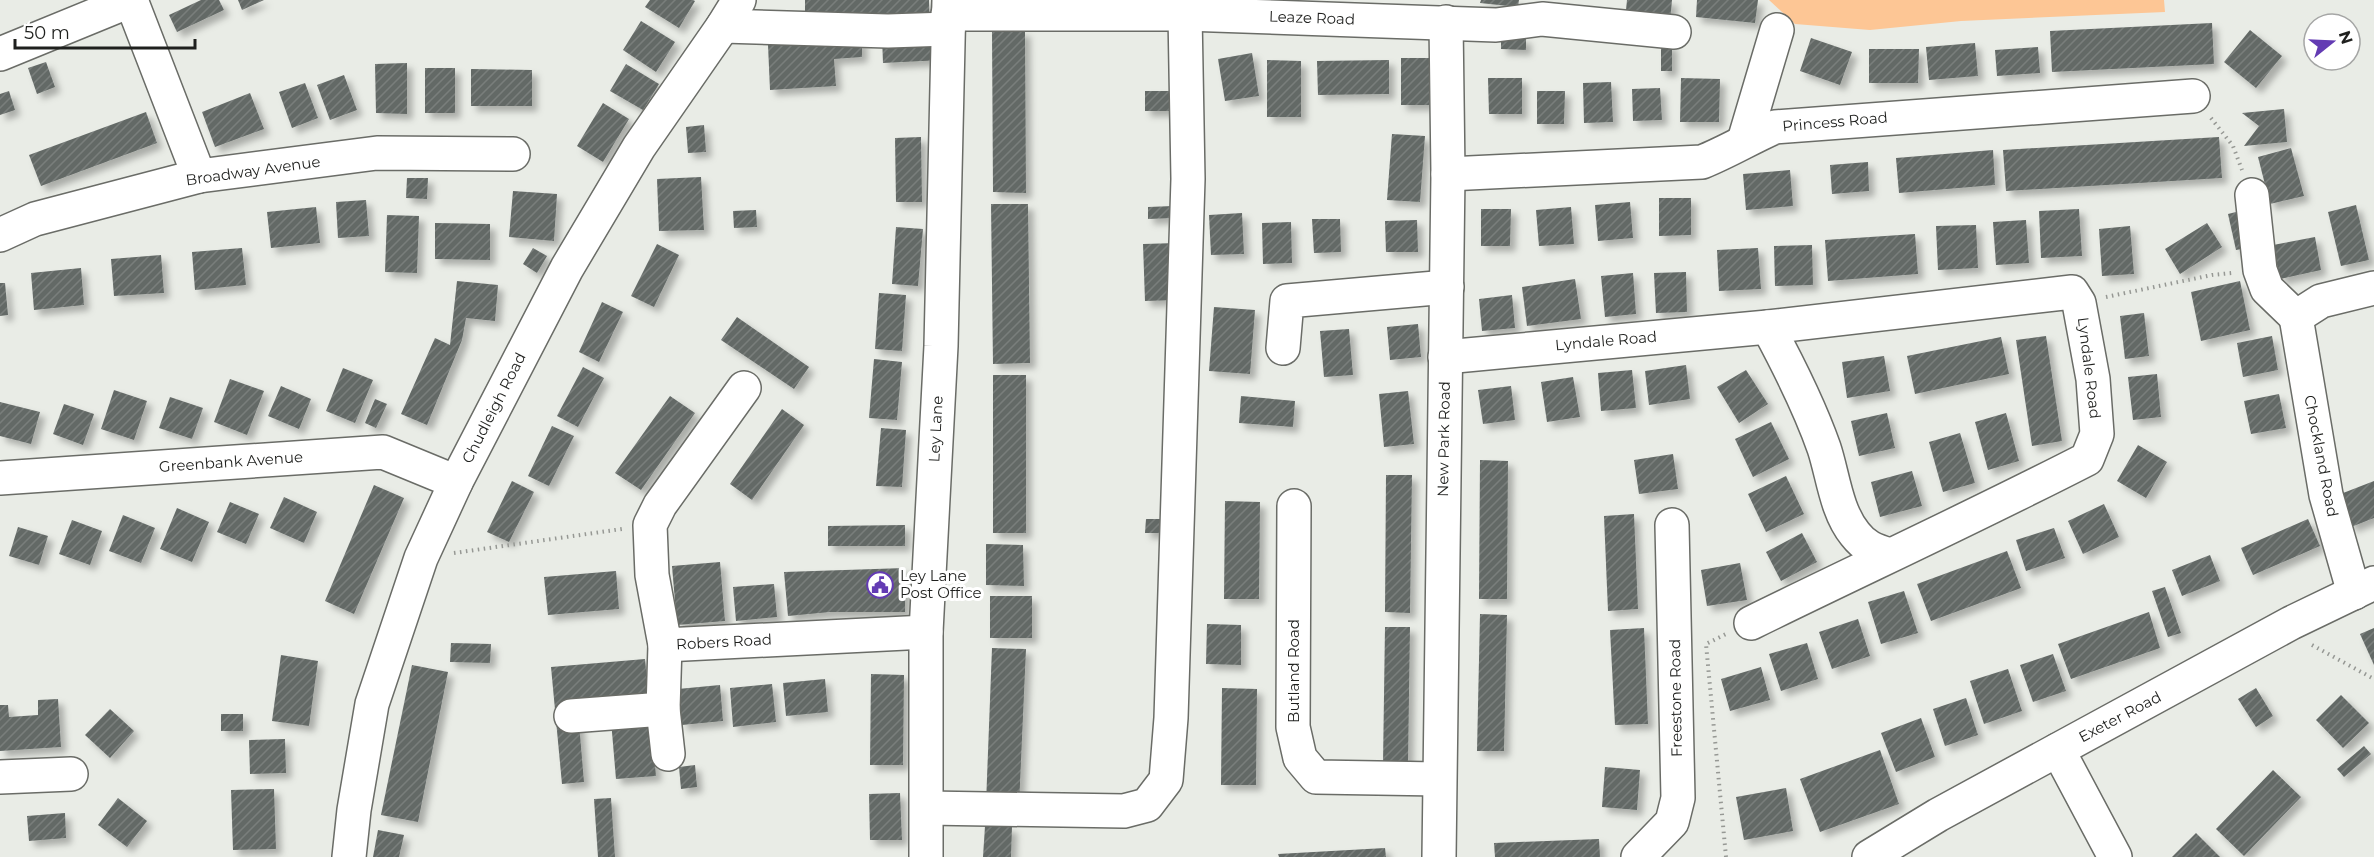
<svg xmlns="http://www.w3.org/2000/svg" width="2374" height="857" viewBox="0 0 2374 857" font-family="Montserrat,sans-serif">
<defs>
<pattern id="building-hatch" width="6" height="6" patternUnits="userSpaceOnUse" patternTransform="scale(1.5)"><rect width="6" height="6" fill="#636966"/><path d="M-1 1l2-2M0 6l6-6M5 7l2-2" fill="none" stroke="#797e7c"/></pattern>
<filter id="shadow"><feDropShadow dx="5.5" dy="5.5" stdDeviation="3" flood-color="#0004"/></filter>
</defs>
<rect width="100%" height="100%" fill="#e9ece6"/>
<!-- park -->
<polygon fill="#fdc695" points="1769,0 2164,0 2165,12 1961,21 1870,30 1795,24"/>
<!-- building -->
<g fill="url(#building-hatch)" filter="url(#shadow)">
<polygon points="201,0 219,0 224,10 177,32 169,15"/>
<polygon points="238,0 264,0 242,10"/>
<polygon points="650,0 693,0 695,1 679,28 645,7"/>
<polygon points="805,0 929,0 929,14 805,13"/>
<polygon points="1481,0 1519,0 1518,7 1480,3"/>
<polygon points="1627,0 1672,0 1670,23 1625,20"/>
<polygon points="1697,0 1758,0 1755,23 1696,17"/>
<polygon points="641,21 675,42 656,72 623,50"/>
<polygon points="2212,23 2214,64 2052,72 2050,31"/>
<polygon points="2250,30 2282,56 2256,88 2224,62"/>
<polygon points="992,31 1025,31 1026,193 993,192"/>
<polygon points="941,34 943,60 883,63 882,37"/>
<polygon points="1501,37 1526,38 1526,50 1501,49"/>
<polygon points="1811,38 1852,52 1840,85 1800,71"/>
<polygon points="862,39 862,57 834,59 836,86 770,90 768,45"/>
<polygon points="1975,43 1978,76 1929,80 1926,47"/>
<rect x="1661" y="44" width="11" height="27"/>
<polygon points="2038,47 2040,73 1997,76 1995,50"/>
<polygon points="1869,49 1919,49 1918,83 1869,83"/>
<polygon points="1252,53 1259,96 1225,101 1218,59"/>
<rect x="1401" y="58" width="28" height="47"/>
<polygon points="1267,60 1301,61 1301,117 1267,117"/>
<polygon points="1389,60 1389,94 1318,95 1317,61"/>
<polygon points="46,62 55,87 37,94 28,68"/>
<polygon points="407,63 407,114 376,113 375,64"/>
<polygon points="626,64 659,84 643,110 610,91"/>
<rect x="425" y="68" width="30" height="45"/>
<polygon points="471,69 532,70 532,106 471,106"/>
<polygon points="344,75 357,110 330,120 317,85"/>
<polygon points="1488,78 1522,78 1522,114 1489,114"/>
<polygon points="1681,78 1720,79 1719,122 1680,122"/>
<polygon points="1611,82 1613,122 1584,123 1583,83"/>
<polygon points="305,83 318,118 292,128 279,92"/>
<polygon points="1660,88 1662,120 1633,121 1632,89"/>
<polygon points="9,91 15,110 0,115 0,94"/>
<rect x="1145" y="91" width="33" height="20"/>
<polygon points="1537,91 1565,91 1564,124 1537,124"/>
<polygon points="250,93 264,129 215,147 202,112"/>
<polygon points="603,103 629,119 603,162 577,146"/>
<polygon points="2284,109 2287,142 2244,146 2259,126 2242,113"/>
<polygon points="146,112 157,143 41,186 29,155"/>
<polygon points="704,125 706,152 688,153 686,127"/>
<polygon points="1392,134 1425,136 1420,202 1387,200"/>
<polygon points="921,137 922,202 896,202 895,138"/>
<polygon points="2219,137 2222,178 2006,191 2003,150"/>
<polygon points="2291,148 2304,196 2270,204 2258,157"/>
<polygon points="1993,150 1995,185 1899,193 1896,158"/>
<polygon points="1868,162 1869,191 1832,194 1830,165"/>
<polygon points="1790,170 1793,206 1746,210 1743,174"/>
<polygon points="701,177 704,230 659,231 657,179"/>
<polygon points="407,178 428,178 427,199 406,198"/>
<polygon points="513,191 557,194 554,241 509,237"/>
<polygon points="1659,198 1691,198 1691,235 1659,236"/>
<polygon points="366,200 369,236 338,238 336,202"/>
<polygon points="1630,202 1633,238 1598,241 1595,205"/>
<polygon points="991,204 1028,204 1030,363 993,364"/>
<polygon points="2356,205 2369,260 2341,266 2328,212"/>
<polygon points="1173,206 1174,218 1148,219 1148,207"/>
<polygon points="316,207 320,243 271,248 267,212"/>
<polygon points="1571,207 1574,244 1539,246 1536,210"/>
<polygon points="1481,209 1511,209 1510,246 1481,246"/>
<polygon points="2079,209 2082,256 2041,258 2039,211"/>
<polygon points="756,210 757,227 734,228 733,211"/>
<polygon points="2244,210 2252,247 2236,250 2228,214"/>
<polygon points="1242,213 1244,254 1211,255 1209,215"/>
<polygon points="387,215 419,216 417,273 385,272"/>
<polygon points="1312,219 1340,219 1341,252 1314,253"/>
<polygon points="1417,220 1418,252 1386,252 1385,221"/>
<polygon points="2026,220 2029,263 1996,265 1993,222"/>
<polygon points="1291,222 1292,263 1263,264 1262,223"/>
<polygon points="435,223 490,224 490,260 435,259"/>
<polygon points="2207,223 2222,247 2180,274 2165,249"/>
<polygon points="1976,225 1978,268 1938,270 1936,226"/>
<polygon points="2130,226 2134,274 2102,276 2099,229"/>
<polygon points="896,227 923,229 918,286 892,284"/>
<polygon points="1915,234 1918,274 1828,281 1825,240"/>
<polygon points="2315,237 2321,270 2280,279 2273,245"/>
<polygon points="1177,243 1178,300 1145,301 1143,244"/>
<polygon points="657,244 679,255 654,307 631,296"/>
<polygon points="1812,245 1813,285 1775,286 1774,246"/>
<polygon points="242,248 246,285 195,290 192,252"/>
<polygon points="533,248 547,256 537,273 523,264"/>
<polygon points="1758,248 1761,289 1719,291 1717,250"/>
<polygon points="161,255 164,293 114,296 111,259"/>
<polygon points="81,268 84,305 34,310 31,273"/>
<polygon points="1686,272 1687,312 1656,313 1654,273"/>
<polygon points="1633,273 1636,314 1605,317 1601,276"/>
<polygon points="1575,279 1581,319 1527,326 1522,287"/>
<polygon points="457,281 498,285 495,321 466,318 462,340 427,425 401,414 435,338 450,345"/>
<polygon points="2240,281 2250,330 2201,341 2191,292"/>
<polygon points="0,283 5,283 8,315 0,316"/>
<polygon points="879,293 906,295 902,351 875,349"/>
<polygon points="1512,295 1515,328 1482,331 1479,299"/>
<polygon points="602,302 623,312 599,362 579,352"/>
<polygon points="1214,307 1255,310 1250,374 1209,371"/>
<polygon points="2144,313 2149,356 2125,359 2120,316"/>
<polygon points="737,317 809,367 794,389 721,340"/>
<polygon points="1418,324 1421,357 1390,360 1387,327"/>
<polygon points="1349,329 1353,375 1324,377 1320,331"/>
<polygon points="2046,336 2062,441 2032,446 2016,340"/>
<polygon points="2272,336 2278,370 2243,377 2237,343"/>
<polygon points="2001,337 2009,374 1915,394 1907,356"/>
<polygon points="1884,356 1890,391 1847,398 1842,362"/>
<polygon points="874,359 902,362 897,420 869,418"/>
<polygon points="1686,365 1690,399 1649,405 1645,371"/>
<polygon points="583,367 604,378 578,427 557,416"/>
<polygon points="343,368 373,380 355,423 326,411"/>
<polygon points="1632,370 1636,408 1601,411 1598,373"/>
<polygon points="1746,370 1768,404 1739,423 1717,387"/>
<polygon points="2157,374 2161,417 2133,420 2128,377"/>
<rect x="993" y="375" width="33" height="158"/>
<polygon points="1573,377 1580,417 1547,422 1541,382"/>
<polygon points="230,379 264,391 247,435 214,422"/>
<polygon points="281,386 311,399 299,429 268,416"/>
<polygon points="1511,386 1515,420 1483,424 1478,390"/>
<polygon points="114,390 147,401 134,440 101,429"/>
<polygon points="1408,391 1414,444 1384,447 1379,394"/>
<polygon points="2279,394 2286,428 2251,434 2244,401"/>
<polygon points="670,396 695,413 641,490 615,473"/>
<polygon points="1241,396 1295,401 1293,427 1239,423"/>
<polygon points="170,397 203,408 192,439 159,428"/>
<polygon points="375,399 387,404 376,428 365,423"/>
<polygon points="0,402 40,412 31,444 0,436"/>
<polygon points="64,404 94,414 83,445 53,434"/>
<polygon points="782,409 804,425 752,500 730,484"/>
<polygon points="1887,413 1895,448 1859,456 1851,421"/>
<polygon points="2006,413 2019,461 1988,470 1975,422"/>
<polygon points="1771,422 1789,459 1753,477 1735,439"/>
<polygon points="552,426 574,436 549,486 528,476"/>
<polygon points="881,428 906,430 902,487 876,486"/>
<polygon points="1960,433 1975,483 1943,492 1929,442"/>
<polygon points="2138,445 2167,462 2146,498 2117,481"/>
<polygon points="1673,454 1678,489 1639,494 1634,460"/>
<polygon points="1480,460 1508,461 1507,599 1479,599"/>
<polygon points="1912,471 1922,506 1880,517 1871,482"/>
<polygon points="1386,475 1412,475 1410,613 1385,612"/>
<polygon points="1786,476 1804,514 1766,532 1748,494"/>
<polygon points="512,481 534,492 509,542 487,532"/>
<polygon points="2374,481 2374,518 2351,527 2338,495"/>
<polygon points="374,485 404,498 354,614 325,601"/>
<polygon points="284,497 317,512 304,543 270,528"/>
<polygon points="1225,501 1260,502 1259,599 1224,599"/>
<polygon points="230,502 259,514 246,544 217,532"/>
<polygon points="2104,504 2119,537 2083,554 2068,521"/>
<polygon points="177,508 209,522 192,562 160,549"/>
<polygon points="1634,514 1638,609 1608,611 1604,516"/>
<polygon points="123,515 155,528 141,563 109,551"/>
<polygon points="1146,519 1167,519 1167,533 1145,533"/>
<polygon points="2308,519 2320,546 2253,575 2241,548"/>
<polygon points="72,520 102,531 90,565 59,554"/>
<polygon points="905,525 905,546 828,546 828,526"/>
<polygon points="18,527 48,536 39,565 9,556"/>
<polygon points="2054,528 2065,558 2026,571 2016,540"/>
<polygon points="1802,533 1817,562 1781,581 1766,552"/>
<polygon points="986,544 1023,545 1024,586 986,585"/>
<polygon points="2007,551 2021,588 1931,621 1917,584"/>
<polygon points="2210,555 2220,581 2182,596 2172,570"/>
<polygon points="720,562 725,621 677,625 672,566"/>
<polygon points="1740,563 1747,600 1707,606 1701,570"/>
<polygon points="905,568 905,612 830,612 788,616 784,572"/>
<polygon points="616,571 619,609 548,615 544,577"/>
<polygon points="774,584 777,617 736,621 733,587"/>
<polygon points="2165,587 2181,633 2168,637 2152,591"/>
<polygon points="1904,591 1918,633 1881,644 1868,602"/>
<rect x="990" y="596" width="42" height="42"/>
<polygon points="2149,612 2160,648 2071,679 2058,644"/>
<polygon points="1480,614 1507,615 1504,751 1477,751"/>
<polygon points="1858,619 1870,656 1832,669 1819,632"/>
<polygon points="1207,624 1241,625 1241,665 1206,664"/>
<polygon points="1385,627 1410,627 1408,764 1383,764"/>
<polygon points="1644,628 1648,724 1615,725 1610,630"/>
<polygon points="2374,628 2374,665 2360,634"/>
<polygon points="451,643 491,644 490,663 450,662"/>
<polygon points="1807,643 1818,679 1781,691 1769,654"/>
<polygon points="992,648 1026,649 1019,806 986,804"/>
<polygon points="2053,654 2066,691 2033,702 2020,665"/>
<polygon points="281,655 318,661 309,726 272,721"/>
<polygon points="645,659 656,776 616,779 609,697 577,699 584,782 562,784 551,667"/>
<polygon points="412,665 448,672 418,822 381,815"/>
<polygon points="1761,667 1770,700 1730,711 1721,679"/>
<polygon points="2008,669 2022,711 1984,724 1970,681"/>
<polygon points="871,674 904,675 903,765 870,765"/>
<polygon points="825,679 828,712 786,716 783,683"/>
<polygon points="772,684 776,722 733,727 730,688"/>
<polygon points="720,685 723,721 682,725 678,689"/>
<polygon points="1222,688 1257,689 1256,785 1221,785"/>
<polygon points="2256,688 2273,716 2256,727 2238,699"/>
<polygon points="2341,695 2369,723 2343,748 2316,720"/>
<polygon points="1966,698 1978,735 1945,746 1933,709"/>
<polygon points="58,699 61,747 0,751 0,705 8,705 9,717 38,715 38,700"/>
<polygon points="110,709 134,731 110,758 85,735"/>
<rect x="221" y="714" width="22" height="17"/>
<polygon points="1921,718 1935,757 1896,772 1881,733"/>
<polygon points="285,739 286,773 250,774 249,740"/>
<polygon points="2364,746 2371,754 2344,777 2337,769"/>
<polygon points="1880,750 1899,804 1820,832 1800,779"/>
<polygon points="695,765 697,787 681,789 679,767"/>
<polygon points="1605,767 1640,770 1637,810 1602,807"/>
<polygon points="2273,770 2301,797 2244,856 2216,829"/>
<polygon points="1786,788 1793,831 1744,840 1736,797"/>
<polygon points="274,789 276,849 233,850 231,790"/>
<polygon points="900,793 902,840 870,840 869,794"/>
<polygon points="118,798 147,821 127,847 98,825"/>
<polygon points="611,798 615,857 598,857 594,799"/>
<polygon points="65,813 66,838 29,841 27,816"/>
<polygon points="985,826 1012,827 1011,857 983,857"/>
<polygon points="378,830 404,835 399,857 373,857"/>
<polygon points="2196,833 2220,857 2172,857"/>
<polygon points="1599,839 1600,857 1495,857 1494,843"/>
<polygon points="1385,848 1386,857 1279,857 1278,854"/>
</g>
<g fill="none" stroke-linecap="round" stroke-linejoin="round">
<!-- minor casing -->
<g stroke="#6a6c67" stroke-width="36">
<g id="minor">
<polyline points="131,0 199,176"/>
<polyline points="948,14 1185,14 1496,25 1542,19 1674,32"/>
<polyline points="723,26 888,31 948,29"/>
<polyline points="0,54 132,0"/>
<polyline points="1744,141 1777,30"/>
<path d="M1448,174l254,-12c25,-10 48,-24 73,-35l418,-31"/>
<polyline points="2252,195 2260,270 2267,289 2296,317"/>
<polyline points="0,235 35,219 199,176 377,153 513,154"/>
<path d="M1768,327c21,39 41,78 56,121 9,27 12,63 31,86 10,13 19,16 34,21"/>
<polyline points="1283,348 1287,301 1447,287"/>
<path d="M1445,357l323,-30 304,-35 7,11 14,76 4,55 -10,25c-111,57 -224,109 -336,164"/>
<polyline points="744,388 660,505 650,525 652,575 665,645 926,632"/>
<polyline points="0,478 383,452 456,482"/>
<polyline points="1294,506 1293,727 1300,758 1316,777 1439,779"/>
<polyline points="2354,593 2326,495 2296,317 2321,301 2374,288"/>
<polyline points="665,645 663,709 668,754"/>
<polyline points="571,716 663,709"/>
<polyline points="2058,750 2115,857"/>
<polyline points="0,777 71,774"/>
<polyline points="927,808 1124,811 1147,805 1166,780 1171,718 1188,179 1185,14"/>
<polyline points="926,857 926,632 941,346 949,0"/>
<polyline points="1439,857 1448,174 1446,22"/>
<polyline points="1638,857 1672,822 1678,798 1672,525"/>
</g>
</g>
<!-- major casing -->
<g stroke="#6a6c67" stroke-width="36">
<g id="major">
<polyline points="349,857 354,810 372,704 421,558 456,482 567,268 639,147 723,26 739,0"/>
<polyline points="1869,857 1938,815 2291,623 2374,583"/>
</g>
</g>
<!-- path -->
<g stroke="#969894" stroke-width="4" stroke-dasharray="1.5 4.5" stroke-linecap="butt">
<polyline points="2211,118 2233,146 2242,170"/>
<polyline points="2106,297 2212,275 2232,273"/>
<polyline points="454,553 622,529"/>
<polyline points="2312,645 2374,679"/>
<polyline points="1726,857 1706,644 1726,634"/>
</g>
<!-- minor -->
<use href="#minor" stroke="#fff" stroke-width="33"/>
<!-- major -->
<use href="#major" stroke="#fff" stroke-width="33"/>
</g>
<!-- icons -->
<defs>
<g id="civic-ring" transform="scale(1.35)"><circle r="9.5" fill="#fff" stroke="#633bb3" stroke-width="1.5"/><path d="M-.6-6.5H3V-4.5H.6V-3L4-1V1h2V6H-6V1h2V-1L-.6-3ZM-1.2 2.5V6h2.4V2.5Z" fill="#633bb3"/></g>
</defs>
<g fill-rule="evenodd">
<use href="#civic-ring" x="880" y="585"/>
</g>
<g text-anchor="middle" stroke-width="6" stroke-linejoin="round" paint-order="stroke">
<!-- street labels -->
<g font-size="15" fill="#1f201e" stroke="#fff">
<text transform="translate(1312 18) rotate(2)" y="5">Leaze Road</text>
<text transform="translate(1835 122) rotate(-5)" y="5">Princess Road</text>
<text transform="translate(253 171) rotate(-8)" y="5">Broadway Avenue</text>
<text transform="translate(1606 341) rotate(-5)" y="5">Lyndale Road</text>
<text transform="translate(2089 368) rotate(83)" y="5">Lyndale Road</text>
<text transform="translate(494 408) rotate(-63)" y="5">Chudleigh Road</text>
<text transform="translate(936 429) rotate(-87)" y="5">Ley Lane</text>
<text transform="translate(1444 439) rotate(-89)" y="5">New Park Road</text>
<text transform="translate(2321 456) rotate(79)" y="5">Chockland Road</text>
<text transform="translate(231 462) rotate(-4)" y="5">Greenbank Avenue</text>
<text transform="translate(724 642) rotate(-3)" y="5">Robers Road</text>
<text transform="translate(1294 671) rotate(-90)" y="5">Butland Road</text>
<text transform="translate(1676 698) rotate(-91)" y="5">Freestone Road</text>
<text transform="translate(2120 717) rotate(-28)" y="5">Exeter Road</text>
</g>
<!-- poi labels -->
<g font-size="15" fill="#1f201e" stroke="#fff" text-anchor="start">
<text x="900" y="581">Ley Lane<tspan x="900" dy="17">Post Office</tspan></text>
</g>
</g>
<!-- north arrow -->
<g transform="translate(2332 42) rotate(72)"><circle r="28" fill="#ffffff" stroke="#a5a6a5" stroke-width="1.5"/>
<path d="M0-4.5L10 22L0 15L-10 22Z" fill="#633bb3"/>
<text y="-9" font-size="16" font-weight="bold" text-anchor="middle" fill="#1f201e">N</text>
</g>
<!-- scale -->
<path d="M15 39v9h180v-9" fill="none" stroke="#1f201e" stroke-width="3"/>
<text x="24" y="39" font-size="18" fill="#1f201e" stroke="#ffffff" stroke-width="4.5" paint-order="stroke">50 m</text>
</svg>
